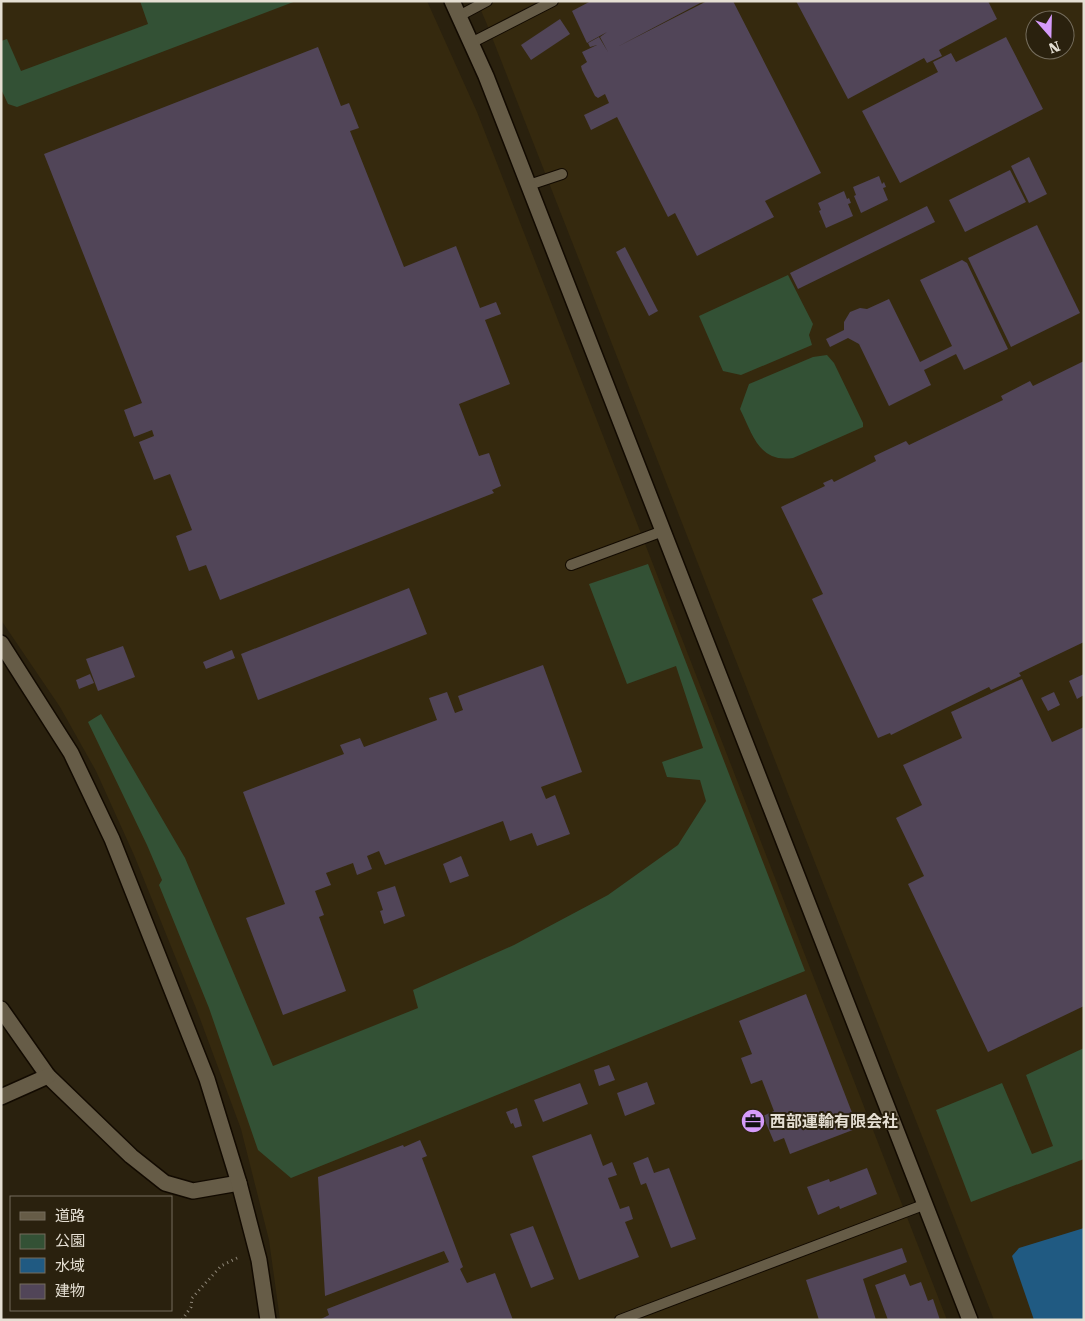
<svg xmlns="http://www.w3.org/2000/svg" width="1085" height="1321" viewBox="0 0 1085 1321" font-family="'Roboto Serif','Noto Sans JP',serif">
<rect width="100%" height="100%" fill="#2a210e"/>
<!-- built -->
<g fill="#35290e" fill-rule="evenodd">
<polygon points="1,1 427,1 477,112 947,1320 280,1320 269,1240 241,1129 196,1008 134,855 96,771 60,707 1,620"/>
<path d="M477,1h607v1319h-90l-508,-1298zM1035,20h30v30h-30z"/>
</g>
<!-- green -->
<g fill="#335135">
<polygon points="140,1 296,1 17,107 8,104 1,89 1,41 7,39 21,71 148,24"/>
<polygon points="788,275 813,324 809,335 812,345 741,375 723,371 699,316"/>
<path d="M827,355l7,8 29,60v4l-70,31c-34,5 -40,-23 -53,-49l9,-25 64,-27z"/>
<polygon points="648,564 805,971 291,1178 258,1150 209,1008 159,885 162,880 147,845 88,722 101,714 185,858 273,1066 418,1008 413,990 514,945 608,895 678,845 706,801 700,780 667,777 662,762 703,748 676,666 627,684 589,584"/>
<polygon points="1084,1048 1084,1159 971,1202 936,1110 1002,1083 1032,1154 1053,1146 1026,1075"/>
</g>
<!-- water -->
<polygon fill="#205a82" points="1084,1228 1084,1320 1034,1320 1012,1256 1019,1248"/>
<!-- building -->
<g fill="#514558">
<polygon points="591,1 704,1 617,47 707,1 733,1 821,173 765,201 774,217 697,256 675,213 668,217 617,117 591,130 584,115 609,103 605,94 598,98 595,96 582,70 581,66 587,62 582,52 597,45 590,47 588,43 599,37 608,52 600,37 607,32 587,43 572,11"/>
<polygon points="796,1 988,1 997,19 939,50 942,56 927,63 924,58 848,99"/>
<polygon points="560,19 570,34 531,60 521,45"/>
<polygon points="1006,37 1043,109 900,183 862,111 938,72 933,62 951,53 956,62"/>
<polygon points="318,47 341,106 349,103 359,128 350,131 404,267 456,246 480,308 496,302 501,314 485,320 510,384 459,404 479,456 489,453 501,486 492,490 494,493 220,600 206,565 189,571 176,536 192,530 170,474 154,480 139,442 154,436 152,430 134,437 124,410 142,403 44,154"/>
<polygon points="1029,157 1047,194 1029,203 1011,166"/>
<polygon points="1010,170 1026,202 965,232 949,200"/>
<polygon points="879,176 882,184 884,182 886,187 883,188 888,200 861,213 854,196 856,195 853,187"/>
<polygon points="844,191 847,199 849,198 851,203 848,204 853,216 826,228 819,211 821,210 818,203"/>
<polygon points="927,206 935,222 798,289 790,273"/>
<polygon points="1037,225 1080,313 1011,347 968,258"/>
<polygon points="625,247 658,311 649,316 616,252"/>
<polygon points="962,260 967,263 1008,349 964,370 956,354 924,370 931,385 889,406 859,344 848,338 830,347 826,339 844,330 844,322 850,312 860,308 867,309 889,299 920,362 952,346 920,280"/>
<polygon points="1084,361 1084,642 1019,673 1021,676 991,690 989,687 891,735 890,733 878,738 812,599 823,594 781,507 825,486 823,483 832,479 834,482 876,461 874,456 906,441 909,445 1003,400 1001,396 1030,381 1033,386"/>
<polygon points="409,588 427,634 258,700 241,654"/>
<polygon points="123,646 135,677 98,691 86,659"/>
<polygon points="232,650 235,658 206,669 203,662"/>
<polygon points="543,665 582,772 541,787 546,799 555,795 570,834 537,846 532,833 510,841 503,821 385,865 379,851 367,856 372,869 357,875 353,863 326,873 331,885 315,891 324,915 319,917 346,991 283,1015 246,918 285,904 243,792 344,754 340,745 360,738 364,747 437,720 429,698 447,692 455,713 463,710 458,696"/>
<polygon points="90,674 94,683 79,689 76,680"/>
<polygon points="1084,674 1084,695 1077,699 1069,681"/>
<polygon points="1022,679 1052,742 1084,727 1084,1006 988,1052 908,884 924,876 896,818 922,805 903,765 962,738 951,712"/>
<polygon points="1054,692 1060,705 1048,711 1041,698"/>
<polygon points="461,856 469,876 450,883 443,864"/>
<polygon points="395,886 405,916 384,924 380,911 383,910 377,892"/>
<polygon points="806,994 858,1128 790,1154 784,1138 774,1142 763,1116 774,1111 762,1080 751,1084 741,1058 752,1054 739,1021"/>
<polygon points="609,1065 615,1080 599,1086 594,1070"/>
<polygon points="647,1082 655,1104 625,1116 617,1093"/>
<polygon points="580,1083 588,1104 543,1122 534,1100"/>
<polygon points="517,1108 522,1126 515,1128 513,1123 511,1124 506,1112"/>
<polygon points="591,1134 603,1166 612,1162 617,1175 608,1178 620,1209 629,1206 633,1219 625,1222 639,1257 579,1280 532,1156"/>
<polygon points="420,1140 427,1156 422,1158 463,1267 460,1269 467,1283 495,1273 513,1320 319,1320 329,1315 327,1309 449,1262 444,1251 325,1296 318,1177 403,1145 404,1147"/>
<polygon points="648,1157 654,1173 669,1168 696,1239 671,1248 646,1183 641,1185 633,1163"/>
<polygon points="867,1168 877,1194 840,1209 839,1206 818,1215 807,1187 829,1179 830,1182"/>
<polygon points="533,1226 554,1279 531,1288 510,1234"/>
<polygon points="902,1248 907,1262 863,1279 876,1320 819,1320 806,1280"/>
<polygon points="905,1274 910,1286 921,1282 928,1301 933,1299 940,1320 888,1320 875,1285"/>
</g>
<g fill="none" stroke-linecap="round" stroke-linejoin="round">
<!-- lane casing -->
<g stroke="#120a00" stroke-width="12">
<g id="lane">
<polyline points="459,16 487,1"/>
<polyline points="471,43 553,1"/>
<polyline points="529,185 562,174"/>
<polyline points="571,565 663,531"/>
<polyline points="620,1320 926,1204"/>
</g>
</g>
<!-- street casing -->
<g stroke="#120a00" stroke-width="18">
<g id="street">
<polyline points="1,1009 48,1076 131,1156 165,1183 193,1191 239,1183"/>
<polyline points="1,1097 48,1076"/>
</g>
</g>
<!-- secondary casing -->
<g stroke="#120a00" stroke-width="18">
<g id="secondary">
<polyline points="452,1 486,76 970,1320"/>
<polyline points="1,643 71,753 112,839 207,1079 239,1183 259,1260 268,1320"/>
</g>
</g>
<!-- path -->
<polyline stroke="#8f8778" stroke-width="3" stroke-dasharray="1 4" stroke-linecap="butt" points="182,1320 191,1307 192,1298 221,1266 239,1257"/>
<!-- lane -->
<use href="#lane" stroke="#665c47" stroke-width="10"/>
<!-- street -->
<use href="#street" stroke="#665c47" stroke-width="15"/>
<!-- secondary -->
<use href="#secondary" stroke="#665c47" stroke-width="15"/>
</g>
<!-- icons -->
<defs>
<g id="office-disc" transform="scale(1.25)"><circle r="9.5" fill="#d59bfa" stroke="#2a210e"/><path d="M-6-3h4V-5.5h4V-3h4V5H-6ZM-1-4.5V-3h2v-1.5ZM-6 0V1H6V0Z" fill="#111"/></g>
</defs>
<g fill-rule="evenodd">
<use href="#office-disc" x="753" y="1121"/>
</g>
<g text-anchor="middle" stroke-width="4" stroke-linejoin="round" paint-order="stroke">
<!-- poi labels -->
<g font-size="16" font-weight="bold" fill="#e5dfd3" stroke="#2a210e" text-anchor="start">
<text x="770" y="1127">西部運輸有限会社</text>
</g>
</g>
<!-- border -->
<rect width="1085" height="1321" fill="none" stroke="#e5dfd3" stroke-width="5"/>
<!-- legend -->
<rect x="10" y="1196" width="162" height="115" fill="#2a210e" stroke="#756d5d"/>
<rect x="20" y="1212" width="25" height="8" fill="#665c47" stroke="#756d5d"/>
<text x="55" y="1221" font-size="15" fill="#e5dfd3">道路</text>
<rect x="20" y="1234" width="25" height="15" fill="#335135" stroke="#756d5d"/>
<text x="55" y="1246" font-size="15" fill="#e5dfd3">公園</text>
<rect x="20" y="1258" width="25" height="15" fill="#205a82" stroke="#756d5d"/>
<text x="55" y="1271" font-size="15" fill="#e5dfd3">水域</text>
<rect x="20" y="1284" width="25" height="15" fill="#514558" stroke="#756d5d"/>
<text x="55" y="1296" font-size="15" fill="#e5dfd3">建物</text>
<!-- north arrow -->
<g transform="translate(1050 35) rotate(160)"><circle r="24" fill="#2a210e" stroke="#756d5d"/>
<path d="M0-4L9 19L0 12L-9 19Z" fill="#d59bfa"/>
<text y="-8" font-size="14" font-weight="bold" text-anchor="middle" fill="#e5dfd3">N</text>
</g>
</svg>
